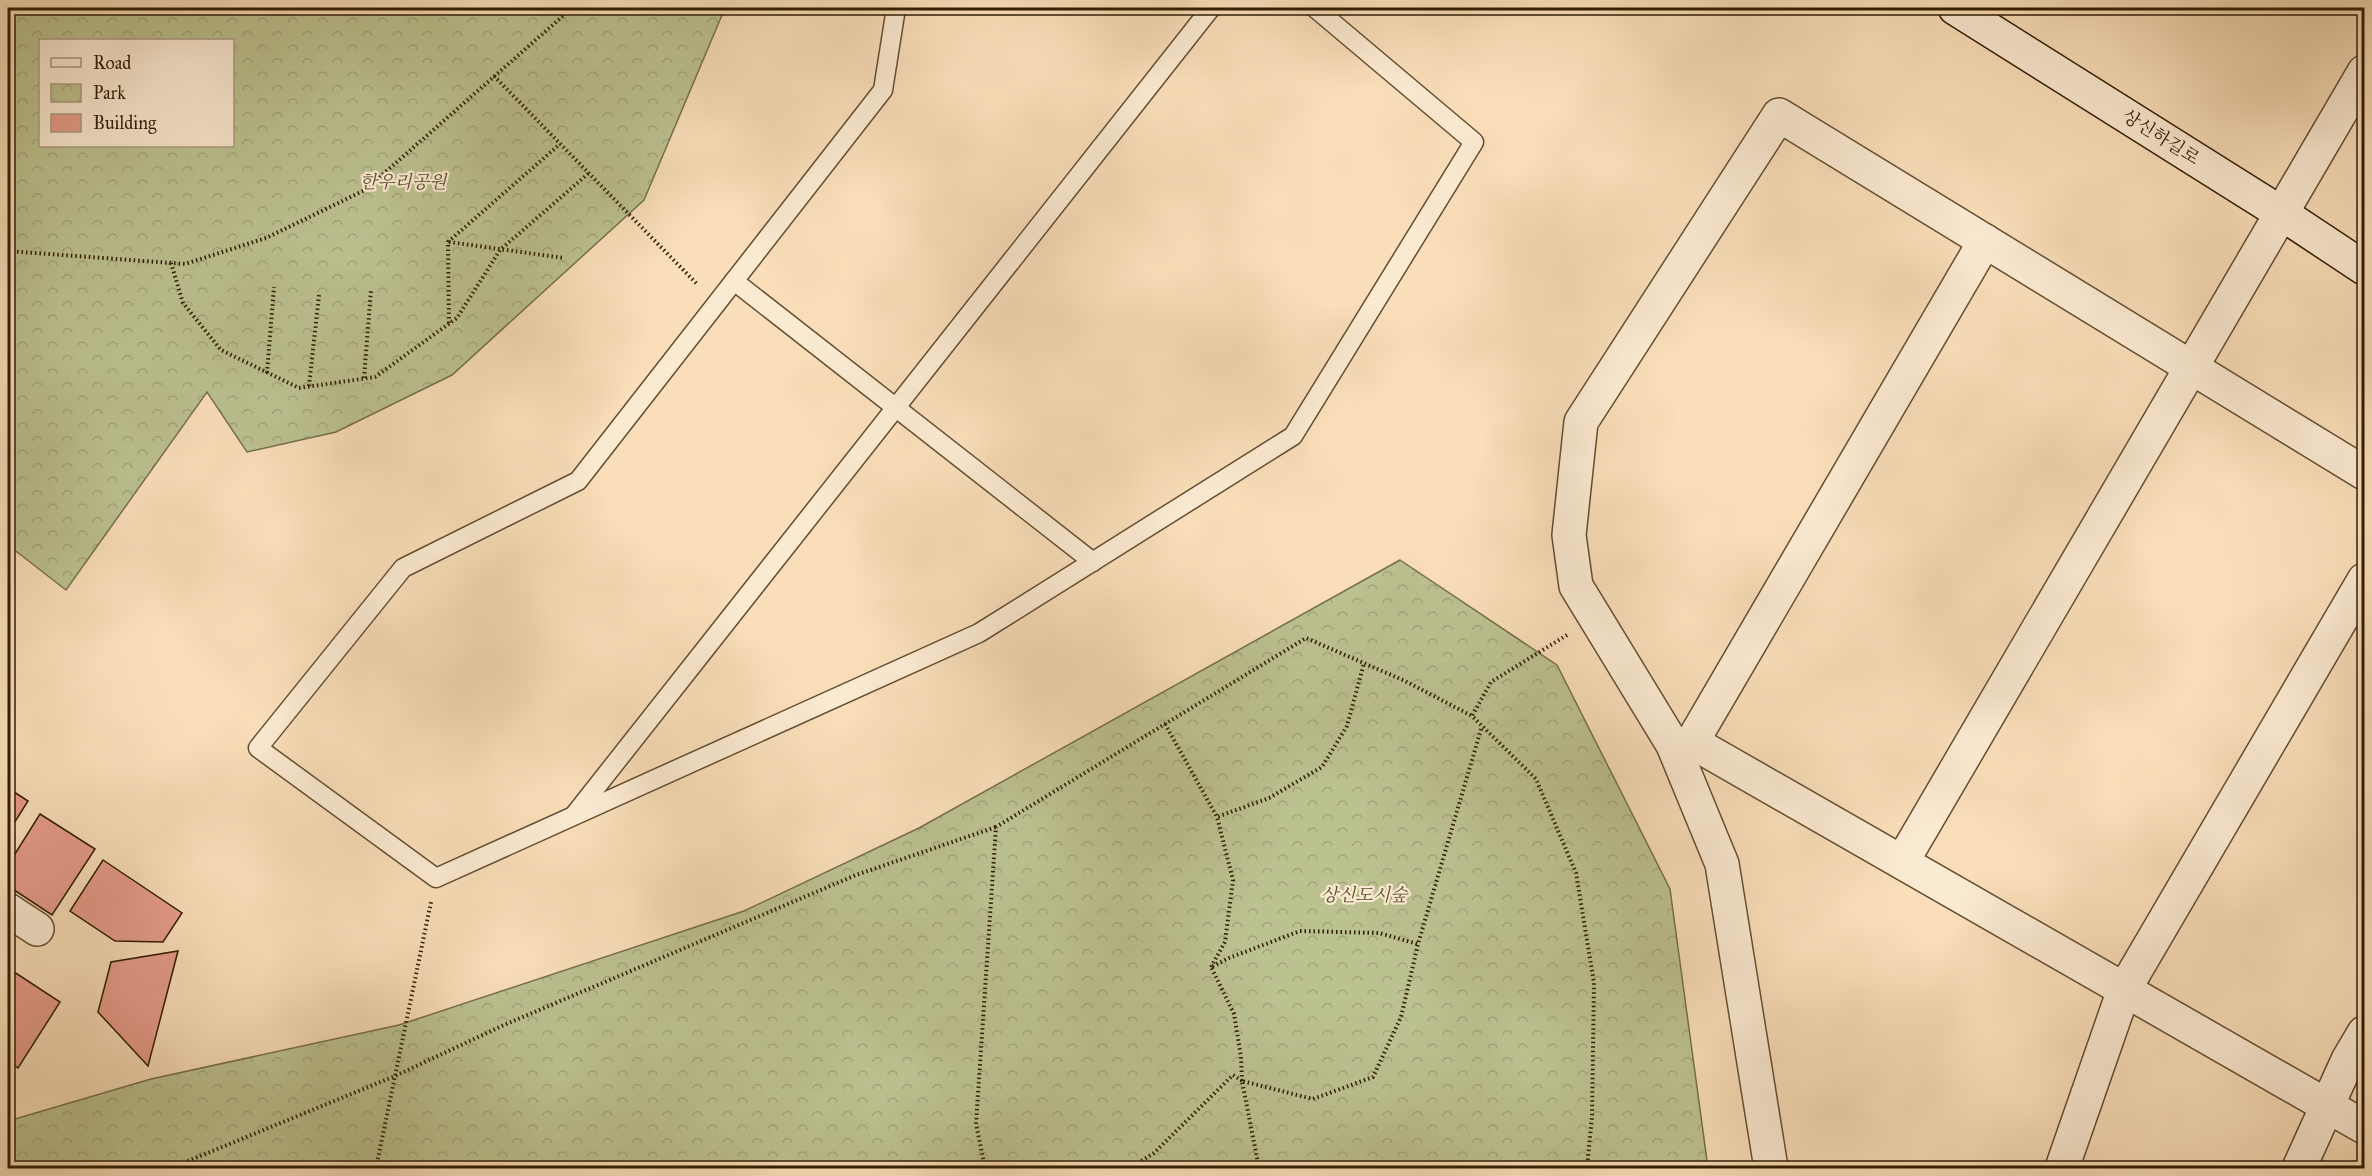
<svg xmlns="http://www.w3.org/2000/svg" width="2372" height="1176" viewBox="0 0 2372 1176" font-family="'IM FELL Great Primer','Noto Serif KR',serif">
<defs>
<pattern id="park-crowns" width="20" height="18" patternUnits="userSpaceOnUse" patternTransform="scale(1.5)"><rect width="20" height="18" fill="#bcc190"/><path d="M2 6a3 3 0 1 1 6 0M12 15a3 3 0 1 1 6 0" fill="none" stroke="#a2a57b"/></pattern>
</defs>
<rect width="100%" height="100%" fill="#f9deb9"/>
<filter id="stains"><feTurbulence type="fractalNoise" baseFrequency=".00333" numOctaves="4"/><feColorMatrix values="0 0 0 0 .2 0 0 0 0 .09 0 0 0 0 .02 0 0 0 .5 -.17"/></filter>
<radialGradient id="worn" r=".72"><stop offset=".6" stop-color="#630" stop-opacity="0"/><stop offset="1" stop-color="#630" stop-opacity=".3"/></radialGradient>
<!-- park -->
<g fill="url(#park-crowns)" stroke="#766f4a" stroke-width="1.5" fill-rule="evenodd">
<path d="M8,8h712l2,7 -78,185 -192,175 -116,57 -89,20 -40,-60 -141,198 -58,-45zM40,40h192v106h-192z"/>
<polygon points="1400,560 1557,665 1670,889 1708,1168 8,1168 8,1121 151,1079 399,1025 744,911 919,828"/>
</g>
<!-- building -->
<g fill="#e69c8b" stroke="#311d04" stroke-width="1.5">
<polygon points="8,788 28,801 8,833"/>
<polygon points="40,814 95,849 52,915 8,886 8,865"/>
<polygon points="103,860 182,913 163,942 115,941 70,911"/>
<polygon points="178,951 148,1066 98,1012 111,962"/>
<polygon points="8,968 60,1002 18,1068 8,1061"/>
</g>
<g fill="none" stroke-linecap="round" stroke-linejoin="round">
<!-- lane casing -->
<g stroke="#634d31" stroke-width="21">
<g id="lane">
<polyline points="896,8 883,90 578,481 403,568 258,748 436,878 979,633 1293,436 1474,142 1315,8"/>
<polyline points="734,281 1093,562"/>
<polyline points="575,814 1211,8"/>
</g>
</g>
<!-- street casing -->
<g stroke="#634d31" stroke-width="36">
<g id="street">
<polyline points="1692,742 1985,241"/>
<polyline points="1673,745 1692,742 2364,1127"/>
<polyline points="1902,862 2364,72"/>
<polyline points="8,910 37,929"/>
<polyline points="1771,1168 1722,864 1673,745 1576,586 1569,535 1581,422 1779,115 2364,473"/>
<polyline points="2062,1168 2124,990 2364,580"/>
<polyline points="2299,1168 2348,1060 2364,1033"/>
</g>
</g>
<!-- secondary casing -->
<g stroke="#311d04" stroke-width="36">
<polyline id="secondary" points="1955,8 2281,213 2364,268"/>
</g>
<!-- path -->
<g stroke="#311d04" stroke-width="4" stroke-dasharray="1.5 3" stroke-linecap="butt">
<polyline points="494,76 697,284"/>
<polyline points="449,242 564,258"/>
<polyline points="8,251 185,264 266,238 365,190 572,8"/>
<polyline points="171,263 183,303 221,350 299,388 375,377 457,318 500,250 589,173"/>
<polyline points="449,323 448,242 560,144"/>
<polyline points="267,373 274,287"/>
<polyline points="364,378 371,290"/>
<polyline points="309,386 319,295"/>
<polyline points="1567,635 1491,682 1472,716 1536,779 1576,873 1594,983 1592,1116 1587,1168"/>
<polyline points="1165,724 1217,817"/>
<polyline points="1211,967 1225,942 1233,880 1217,817 1269,798 1322,767 1347,726 1364,663"/>
<polyline points="1242,1081 1241,1057 1234,1014 1211,967 1229,958 1300,931 1379,933 1418,944"/>
<polyline points="171,1168 395,1076 504,1025 856,875 996,827"/>
<polyline points="376,1168 431,902"/>
<polyline points="985,1168 976,1124 996,827 1306,638 1405,681 1472,716"/>
<polyline points="1130,1168 1154,1153 1233,1075 1242,1081"/>
<polyline points="1259,1168 1242,1081 1313,1099 1373,1077 1401,1017 1418,944 1482,726"/>
</g>
<!-- lane -->
<use href="#lane" stroke="#fbead2" stroke-width="18"/>
<!-- street -->
<use href="#street" stroke="#fbead2" stroke-width="33"/>
<!-- secondary -->
<use href="#secondary" stroke="#fbead2" stroke-width="33"/>
</g>
<g text-anchor="middle" stroke-width="4.5" stroke-linejoin="round" paint-order="stroke">
<!-- street labels -->
<g font-size="18" fill="#311d04" stroke="#fbead2">
<text transform="translate(2161 137) rotate(32)" y="6">상신하길로</text>
</g>
<!-- park labels -->
<g font-size="18" font-style="italic" fill="#5b4e2e" stroke="#fbead2">
<text x="403" y="188">한우리공원</text>
<text x="1364" y="901">상신도시숲</text>
</g>
</g>
<!-- margin -->
<rect width="2372" height="1176" fill="none" stroke="#f9deb9" stroke-width="30"/>
<rect x="9" y="9" width="2354" height="1158" fill="none" stroke="#311d04" stroke-width="3"/>
<rect x="15" y="15" width="2342" height="1146" fill="none" stroke="#311d04" stroke-width="1.5"/>
<!-- legend -->
<rect x="39" y="39" width="195" height="108" fill="#fbead2" stroke="#aa9880" stroke-width="1.5"/>
<rect x="51" y="58" width="30" height="9" fill="#fbead2" stroke="#aa9880" stroke-width="1.5"/>
<text x="93" y="69" font-size="18" fill="#311d04">Road</text>
<rect x="51" y="84" width="30" height="18" fill="url(#park-crowns)" stroke="#aa9880" stroke-width="1.5"/>
<text x="93" y="99" font-size="18" fill="#311d04">Park</text>
<rect x="51" y="114" width="30" height="18" fill="#e69c8b" stroke="#aa9880" stroke-width="1.5"/>
<text x="93" y="129" font-size="18" fill="#311d04">Building</text>
<rect width="100%" height="100%" filter="url(#stains)"/>
<rect width="100%" height="100%" fill="url(#worn)"/>
</svg>
